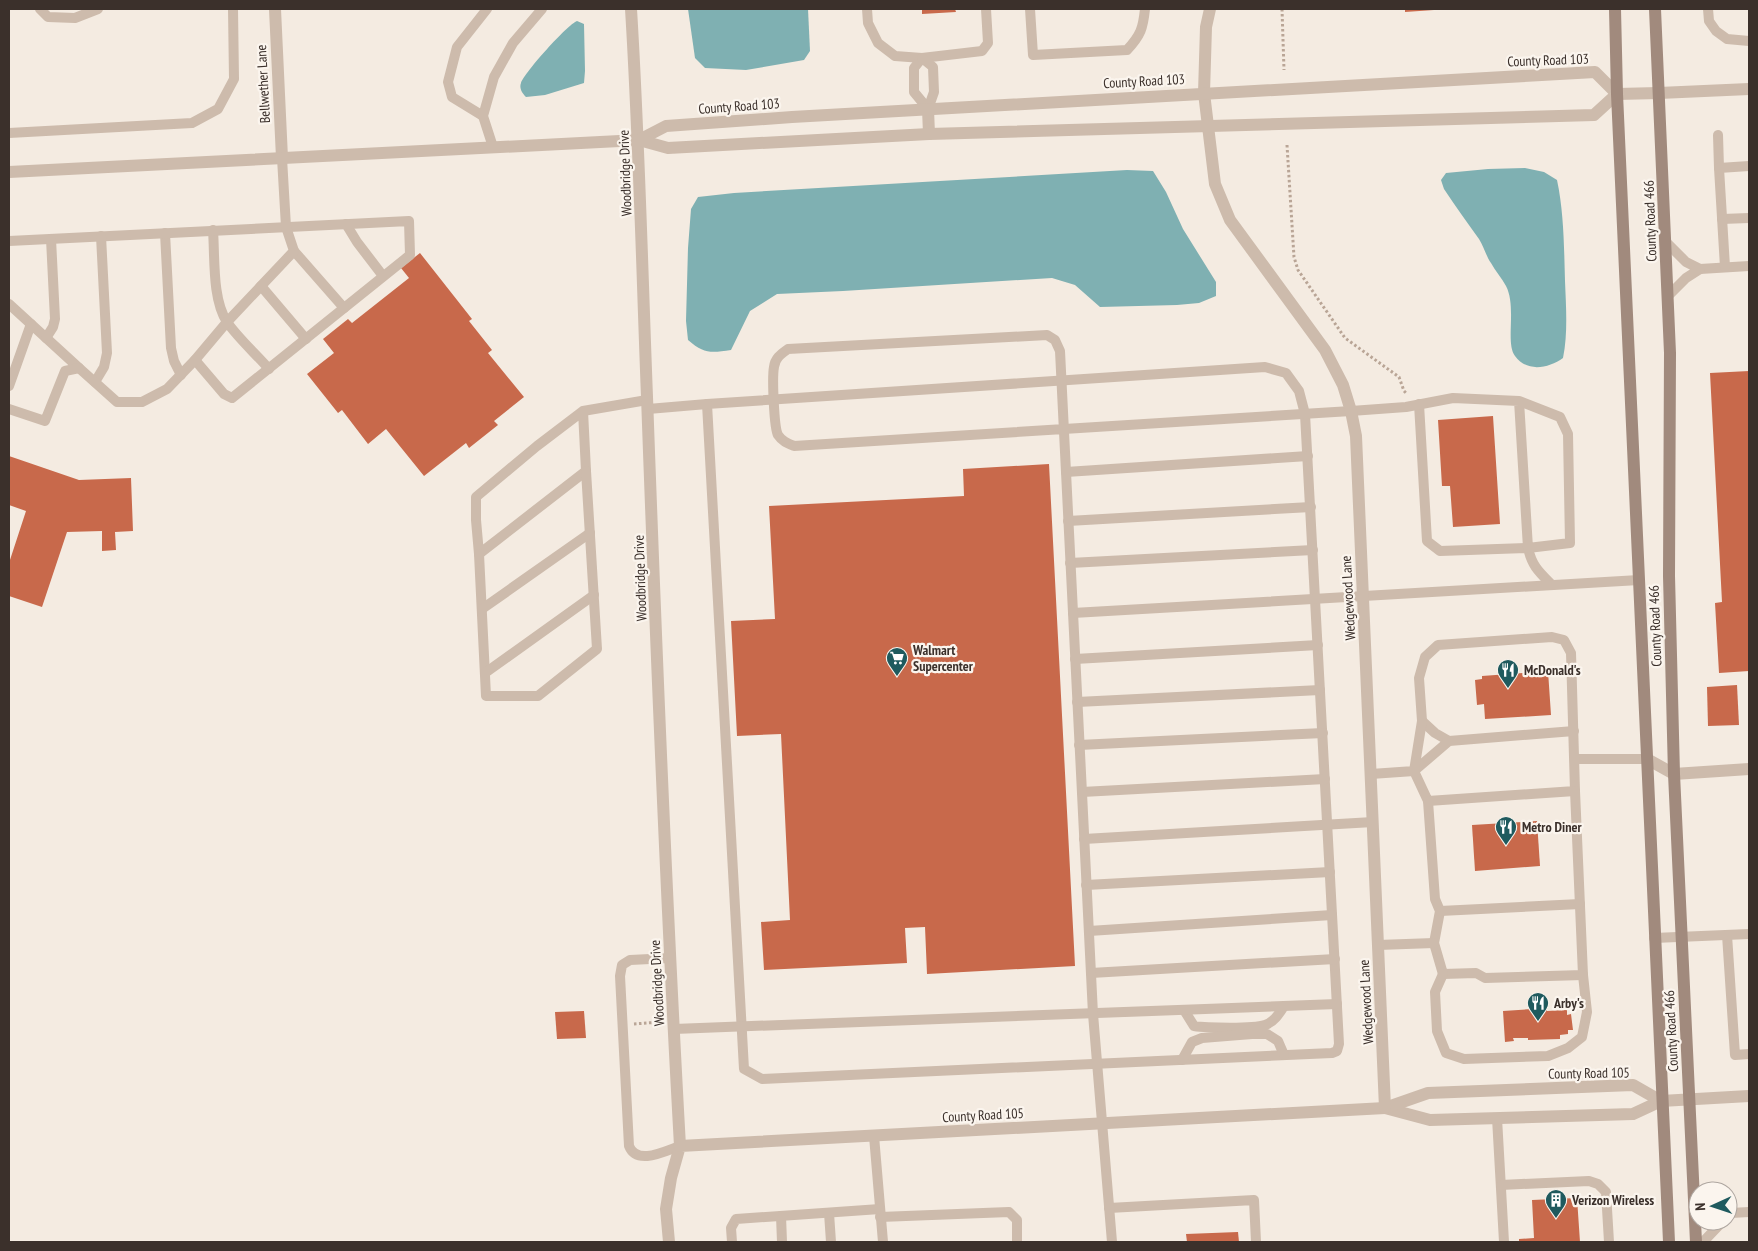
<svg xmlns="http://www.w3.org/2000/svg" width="1758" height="1251" viewBox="0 0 1758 1251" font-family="'PT Sans Narrow',sans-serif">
<rect width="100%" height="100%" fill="#f4ebe1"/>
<!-- water -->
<g fill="#7fb0b2">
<polygon points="688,9 808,9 810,51 804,60 746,70 705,68 695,58"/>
<path d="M577,21l7,3 1,47 -1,12 -39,12 -19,2c-4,-4 -7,-9 -5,-14 4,-11 46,-58 56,-62z"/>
<path d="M1525,168l19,4 13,8c7,33 7,67 8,101 1,26 3,52 -2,77 -14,10 -36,15 -48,-2 -10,-13 2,-49 -9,-70 -4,-8 -11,-15 -15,-23 -5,-7 -7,-16 -12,-24 -12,-17 -24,-33 -35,-50l-3,-9 5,-7 42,-4z"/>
<path d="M1127,170l26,1 13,21 17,37 33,53v14l-17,7 -22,2 -77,2 -25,-22 -23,-7 -209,13 -66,3 -27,17 -19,39c-20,3 -27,4 -43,-10l-2,-19 2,-73 3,-39 7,-12 36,-4z"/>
</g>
<!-- building -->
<g fill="#c8694b">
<polygon points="922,9 955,9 956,12 922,14"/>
<polygon points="1405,9 1434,9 1434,10 1405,12"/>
<polygon points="420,253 472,319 469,321 492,350 488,353 524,397 494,421 498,425 469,448 466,443 424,476 386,429 368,444 342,410 338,413 307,374 334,353 323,339 348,319 352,323 409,278 401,268"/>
<polygon points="1749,371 1749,671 1719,673 1715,603 1722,602 1710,373"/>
<polygon points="1493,416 1500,524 1453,527 1450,486 1442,486 1438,420"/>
<polygon points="9,456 79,480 131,478 133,531 115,532 116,550 102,551 102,531 67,532 42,607 9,596 9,563 26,511 9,505"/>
<polygon points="1049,464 1075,966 927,974 925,927 905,928 907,963 764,970 761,922 790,920 781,734 737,736 731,621 775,619 769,506 964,496 963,469"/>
<polygon points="1548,671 1551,715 1485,719 1484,704 1477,705 1475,680 1482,679 1482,676"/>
<polygon points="1737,685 1739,725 1708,726 1707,687"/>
<polygon points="1537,821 1540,866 1475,871 1472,825"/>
<polygon points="1547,1008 1547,1011 1567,1010 1567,1015 1571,1014 1573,1030 1568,1030 1568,1034 1560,1035 1560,1039 1528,1040 1528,1038 1513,1038 1514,1041 1505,1042 1503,1011"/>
<polygon points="584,1011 586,1038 557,1039 555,1012"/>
<polygon points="1577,1198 1580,1242 1519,1242 1519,1239 1534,1238 1532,1200"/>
<polygon points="1238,1232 1239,1242 1187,1242 1186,1234"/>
</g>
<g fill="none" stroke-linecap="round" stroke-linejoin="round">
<!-- path -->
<g stroke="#b9a596" stroke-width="3" stroke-dasharray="2.5 2.5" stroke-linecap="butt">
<polyline points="1282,9 1284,70"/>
<polyline points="1287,145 1294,257 1298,270 1345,338 1399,377 1404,391 1407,394"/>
<polyline points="634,1024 660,1022"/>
</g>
<!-- service -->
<g stroke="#cdbbac" stroke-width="10">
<polyline points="40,9 48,17 75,18 98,9"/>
<polyline points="867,9 868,23 878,43 895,56 922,58 982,51 988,43 986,9"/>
<path d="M1030,9l3,46 94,-5c14,-15 16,-22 18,-41"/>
<polyline points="1708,9 1709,21 1716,31 1727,39 1749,41"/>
<polyline points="922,58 914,68 914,92 928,109"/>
<polyline points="922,58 933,67 934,92 928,109"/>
<polyline points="483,116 452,97 448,82 457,47 487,9"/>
<polyline points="9,133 192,123 218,109 234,79 233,9"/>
<polyline points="1718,135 1719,168"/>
<polyline points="493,147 483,116 494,77 513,43 542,9"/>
<polyline points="1722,219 1749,218"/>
<polyline points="346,224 357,242 383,276"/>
<path d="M213,230c2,28 -1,69 14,92 11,16 29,32 42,47"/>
<polyline points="165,233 171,348 174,361 181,375"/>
<polyline points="9,241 409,221 410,255 232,398 224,394 195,360"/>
<polyline points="1666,242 1686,262 1700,269 1749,266"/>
<polyline points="294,251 344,308"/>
<polyline points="1725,267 1719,168 1749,166"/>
<polyline points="261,286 306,339"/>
<polyline points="1668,296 1686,278 1700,269"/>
<polyline points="9,304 79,368"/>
<polyline points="46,338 53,327 55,319 51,239"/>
<polygon points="1265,367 1286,373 1299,391 1305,414 1339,1044 1337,1051 1332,1053 762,1079 744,1069 707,404"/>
<polyline points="95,382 104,367 107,353 101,236"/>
<polyline points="9,386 31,324"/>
<path d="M1419,404l8,137 13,10 88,-3c4,18 11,24 24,37"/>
<polyline points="9,409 45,421 65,371 79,368 117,402 142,402 167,389 195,360 227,322 294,251 286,227 282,158"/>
<polyline points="648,409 707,404"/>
<polyline points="583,411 586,471 479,554 476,520 476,497 537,446 583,411 647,400"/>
<polyline points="1066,472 1308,456"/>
<polyline points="1068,521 1311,507"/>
<polyline points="479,554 486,696 538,696 597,649 586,471"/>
<polyline points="1070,563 1313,550"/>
<polyline points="482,609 590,533"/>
<polyline points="1073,613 1639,580"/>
<polyline points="1075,659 1318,645"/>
<polyline points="485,673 594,595"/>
<polyline points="1077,702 1320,690"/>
<polyline points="1422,721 1435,733 1449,741"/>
<polyline points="1079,745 1323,733"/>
<polyline points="1575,759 1647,759"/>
<polyline points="1414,771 1449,741 1574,731"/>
<polyline points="1371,774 1414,771 1428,801 1575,791 1571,653 1564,640 1552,637 1438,645 1425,657 1419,678 1422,721 1414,771"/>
<polyline points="1082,792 1325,779"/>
<polyline points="1428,801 1435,899 1440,911 1434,943 1443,974 1476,973 1485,978 1583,975 1575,791"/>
<polyline points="1084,839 1373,822"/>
<polyline points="1086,885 1330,872"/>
<polyline points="1440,911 1580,904"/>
<polyline points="1089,931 1332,915"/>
<polyline points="1727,935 1735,1055 1749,1054"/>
<polyline points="1654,938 1749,934"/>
<polyline points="1378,945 1434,943"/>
<path d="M670,958l-40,2 -8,5 -2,11 9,170c8,20 36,5 51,0"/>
<polyline points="1091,973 1335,959"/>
<polyline points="1443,974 1435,992 1437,1031 1446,1053 1464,1059 1548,1056 1568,1048 1582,1037 1587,1012 1583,975"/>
<path d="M1184,1010l10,16c12,2 60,3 71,-1 9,-3 14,-11 19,-19"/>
<polyline points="674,1029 1337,1004"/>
<polyline points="1182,1060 1192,1042 1202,1038 1252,1034 1267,1034 1278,1041 1284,1055"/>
<polyline points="1497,1118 1504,1242"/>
<polyline points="874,1136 883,1242"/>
<polyline points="1501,1185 1589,1181 1598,1184 1606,1192 1609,1242"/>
<polyline points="1109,1208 1254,1200 1256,1242"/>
<polyline points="829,1213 831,1242"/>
<polyline points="1731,1213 1749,1212"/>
<polyline points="781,1216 782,1242"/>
<polyline points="880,1217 1009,1212 1017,1220 1017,1242"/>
<polyline points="732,1242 731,1228 736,1219 880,1209"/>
<path d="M1112,1242l-19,-228 -27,-542 -6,-121 -5,-11 -8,-5 -259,14c-7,5 -13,9 -14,18 -2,10 0,61 4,68 4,6 9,8 16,11l557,-35 55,-4 47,-9 66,3 41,16 8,17 2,109 -42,5 -9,-147"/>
<polyline points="1703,1242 1723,1221"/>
</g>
<!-- minor -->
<g stroke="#cdbbac" stroke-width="12">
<polyline points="275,9 282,158"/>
<polyline points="1659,93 1749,89"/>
<polyline points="1647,759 1674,774 1749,769"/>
<polyline points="1385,1108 1430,1120 1633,1114 1661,1101 1749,1096"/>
<polyline points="669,1242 666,1209 671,1178 680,1146 1385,1108 1428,1093 1633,1085 1661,1101"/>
</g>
<!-- tertiary -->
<g stroke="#cdbbac" stroke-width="12">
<path d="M631,9c8,129 11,259 16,388 9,250 19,499 33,749"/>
<polyline points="1210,9 1206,27 1204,93 1215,184 1230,220 1325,350 1343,385 1351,411 1356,436 1385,1108"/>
<polyline points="1617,94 1659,93"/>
<polyline points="928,109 929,134"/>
<polyline points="639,140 666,126 792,117 1595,72 1617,94"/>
<polyline points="9,172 639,140 668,148 929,134 1594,115 1617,94"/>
</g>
<!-- secondary -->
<g stroke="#a18a7d" stroke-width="12">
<polyline points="1615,9 1617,94 1669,1242"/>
<polyline points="1655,9 1670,353 1669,576 1674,774 1696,1242"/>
</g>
</g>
<!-- icons -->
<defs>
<g id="supermarket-pin" transform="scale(1.125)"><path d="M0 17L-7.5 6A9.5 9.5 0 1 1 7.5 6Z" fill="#1f5a5e" stroke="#fbf5ee"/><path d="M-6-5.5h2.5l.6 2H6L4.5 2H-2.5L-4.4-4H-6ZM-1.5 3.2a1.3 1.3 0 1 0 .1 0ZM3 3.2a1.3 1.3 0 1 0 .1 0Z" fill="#fff"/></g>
<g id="restaurant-pin" transform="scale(1.125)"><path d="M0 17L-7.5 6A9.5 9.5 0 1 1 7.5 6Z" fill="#1f5a5e" stroke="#fbf5ee"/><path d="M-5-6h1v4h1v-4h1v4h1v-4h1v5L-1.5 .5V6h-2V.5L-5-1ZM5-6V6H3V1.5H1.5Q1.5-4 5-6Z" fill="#fff"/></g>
<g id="building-pin" transform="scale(1.125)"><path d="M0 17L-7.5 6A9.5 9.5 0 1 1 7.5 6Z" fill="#1f5a5e" stroke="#fbf5ee"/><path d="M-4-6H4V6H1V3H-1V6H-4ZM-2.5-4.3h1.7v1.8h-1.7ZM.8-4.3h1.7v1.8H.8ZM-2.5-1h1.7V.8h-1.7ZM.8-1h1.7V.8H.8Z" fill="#fff"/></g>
</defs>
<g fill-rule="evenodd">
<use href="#supermarket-pin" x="897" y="658"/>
<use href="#restaurant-pin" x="1508" y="670"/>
<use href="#restaurant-pin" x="1506" y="827"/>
<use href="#restaurant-pin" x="1538" y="1003"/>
<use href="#building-pin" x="1556" y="1200"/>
</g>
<g text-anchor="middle" stroke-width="4.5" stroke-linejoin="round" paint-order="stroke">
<!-- street labels -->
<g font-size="14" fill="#3b302b" stroke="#fbf5ee">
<text transform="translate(1548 60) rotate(-2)" y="5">County Road 103</text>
<text transform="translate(1144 81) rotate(-3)" y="5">County Road 103</text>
<text transform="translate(263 84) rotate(-93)" y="5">Bellwether Lane</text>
<text transform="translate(739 106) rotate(-4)" y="5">County Road 103</text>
<text transform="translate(625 173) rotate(-92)" y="5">Woodbridge Drive</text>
<text transform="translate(1650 221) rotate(-92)" y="5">County Road 466</text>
<text transform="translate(640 578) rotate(-92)" y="5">Woodbridge Drive</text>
<text transform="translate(1348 598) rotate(-93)" y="5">Wedgewood Lane</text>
<text transform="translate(1655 626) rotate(-92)" y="5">County Road 466</text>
<text transform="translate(657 983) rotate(-93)" y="5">Woodbridge Drive</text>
<text transform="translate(1366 1002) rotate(-93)" y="5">Wedgewood Lane</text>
<text transform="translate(1671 1031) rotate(-93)" y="5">County Road 466</text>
<text transform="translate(1589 1073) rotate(-1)" y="5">County Road 105</text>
<text transform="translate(983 1115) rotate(-3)" y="5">County Road 105</text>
</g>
<!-- poi labels -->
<g font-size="14" font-weight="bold" fill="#3b302b" stroke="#fbf5ee" text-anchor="start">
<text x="913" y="655">Walmart<tspan x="913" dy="16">Supercenter</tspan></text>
<text x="1524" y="675">McDonald's</text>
<text x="1522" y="832">Metro Diner</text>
<text x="1554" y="1008">Arby's</text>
<text x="1572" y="1205">Verizon Wireless</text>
</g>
</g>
<!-- border -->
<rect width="1758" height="1251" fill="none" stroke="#3b302b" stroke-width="20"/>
<!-- north arrow -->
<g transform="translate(1713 1206) rotate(267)"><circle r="24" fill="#fbf5ee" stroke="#aea6a0"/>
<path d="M0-4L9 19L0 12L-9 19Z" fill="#1f5a5e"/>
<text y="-8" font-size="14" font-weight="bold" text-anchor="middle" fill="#3b302b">N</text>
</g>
</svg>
